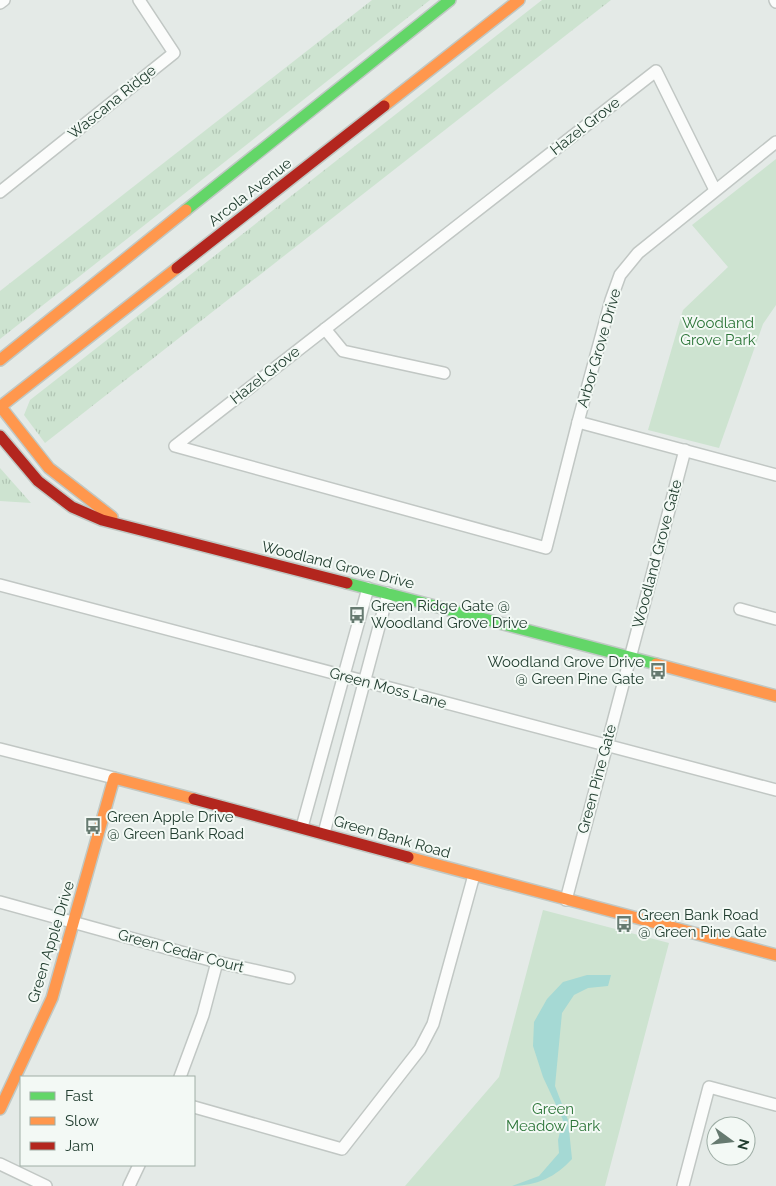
<svg xmlns="http://www.w3.org/2000/svg" width="776" height="1186" viewBox="0 0 776 1186" font-family="Raleway,sans-serif">
<defs>
<pattern id="grass-tufts" width="24" height="20" patternUnits="userSpaceOnUse" patternTransform="scale(1.25)"><rect width="24" height="20" fill="#cde3d0"/><path d="M3 7l-1-3M5 7V3M7 7l1-3M15 17l-1-3M17 17v-4M19 17l1-3" fill="none" stroke="#b0c4b3"/></pattern>
</defs>
<rect width="100%" height="100%" fill="#e4eae7"/>
<!-- grass -->
<g fill="url(#grass-tufts)">
<polygon points="372,0 430,0 0,339 0,291"/>
<polygon points="542,0 611,0 45,443 24,415 30,400"/>
<polygon points="0,468 31,503 0,501"/>
</g>
<!-- park -->
<g fill="#cde3d0">
<polygon points="776,159 776,305 763,324 719,448 648,430 683,310 728,267 692,225"/>
<polygon points="543,910 669,943 605,1186 405,1186 499,1077"/>
</g>
<!-- water -->
<path fill="#a5d9d4" d="M587,975h24l-3,11 -20,2 -14,7 -12,18 -7,73 13,34 4,39c-16,18 -36,27 -60,27l27,-10 20,-23 -1,-13 5,-20 -20,-43 -10,-31 1,-24 13,-23 16,-17z"/>
<g fill="none" stroke-linecap="round" stroke-linejoin="round">
<!-- street casing -->
<g stroke="#c1c7c4" stroke-width="14">
<g id="street">
<polyline points="775,0 776,2"/>
<polyline points="0,3 4,0"/>
<polyline points="776,142 638,253 620,275 611,300 578,422 776,475"/>
<polyline points="0,192 174,53 139,0"/>
<polyline points="325,329 343,351 444,373"/>
<polyline points="578,422 546,548 175,446 656,71 715,190"/>
<polyline points="0,585 776,790"/>
<polyline points="740,609 776,619"/>
<polyline points="0,749 114,778"/>
<polyline points="302,827 368,588"/>
<polyline points="324,833 388,593"/>
<polyline points="566,900 685,450"/>
<polyline points="0,902 217,962 289,978"/>
<polyline points="180,1077 203,1015 217,962"/>
<polyline points="194,1107 342,1149 420,1049 433,1024 474,875"/>
<polyline points="0,1164 46,1186"/>
<polyline points="129,1186 139,1165"/>
<polyline points="683,1186 709,1087 776,1105"/>
</g>
</g>
<!-- fast casing -->
<g stroke="#c0c8c4" stroke-width="14">
<g id="fast">
<polyline points="186,210 450,0"/>
<polyline points="347,583 656,664"/>
</g>
</g>
<!-- slow casing -->
<g stroke="#c0c8c4" stroke-width="14">
<g id="slow">
<polyline points="384,106 519,0"/>
<polyline points="0,360 186,210"/>
<polyline points="0,406 49,468 112,517"/>
<polyline points="0,407 177,268"/>
<polyline points="656,664 776,696"/>
<polyline points="408,857 776,955"/>
<polyline points="0,1109 52,998 114,778 194,799"/>
</g>
</g>
<!-- jam casing -->
<g stroke="#c0c8c4" stroke-width="14">
<g id="jam">
<polyline points="177,268 384,106"/>
<polyline points="0,436 38,481 72,507 102,520 347,583"/>
<polyline points="194,799 408,857"/>
</g>
</g>
<!-- street -->
<use href="#street" stroke="#fbfcfb" stroke-width="11"/>
<!-- fast -->
<use href="#fast" stroke="#63d668" stroke-width="11"/>
<!-- slow -->
<use href="#slow" stroke="#ff974d" stroke-width="11"/>
<!-- jam -->
<use href="#jam" stroke="#b3261e" stroke-width="11"/>
</g>
<!-- icons -->
<defs>
<g id="bus-bare" transform="scale(1.35)"><path d="M-5-6H5V4H4V6H2V4H-2V6H-4V4H-5ZM-3.5-4V0h7V-4ZM-3.5 1.2v1.5H-2V1.2ZM2 1.2v1.5H3.5V1.2Z" fill="#667a70" stroke="#f3f9f5" stroke-width="2.5" paint-order="stroke"/></g>
</defs>
<g fill-rule="evenodd">
<use href="#bus-bare" x="357" y="615"/>
<use href="#bus-bare" x="658" y="671"/>
<use href="#bus-bare" x="93" y="826"/>
<use href="#bus-bare" x="624" y="924"/>
</g>
<g text-anchor="middle" stroke-width="4" stroke-linejoin="round" paint-order="stroke">
<!-- street labels -->
<g font-size="15" fill="#223e30" stroke="#f3f9f5">
<text transform="translate(112 102) rotate(-39)" y="5">Wascana Ridge</text>
<text transform="translate(585 126) rotate(-38)" y="5">Hazel Grove</text>
<text transform="translate(250 192) rotate(-38)" y="5">Arcola Avenue</text>
<text transform="translate(599 348) rotate(-74)" y="5">Arbor Grove Drive</text>
<text transform="translate(265 375) rotate(-38)" y="5">Hazel Grove</text>
<text transform="translate(657 554) rotate(-75)" y="5">Woodland Grove Gate</text>
<text transform="translate(338 565) rotate(14)" y="5">Woodland Grove Drive</text>
<text transform="translate(388 688) rotate(15)" y="5">Green Moss Lane</text>
<text transform="translate(597 779) rotate(-75)" y="5">Green Pine Gate</text>
<text transform="translate(392 837) rotate(16)" y="5">Green Bank Road</text>
<text transform="translate(51 942) rotate(-73)" y="5">Green Apple Drive</text>
<text transform="translate(181 951) rotate(15)" y="5">Green Cedar Court</text>
</g>
<!-- park labels -->
<g font-size="15" fill="#2c7538" stroke="#f3f9f5">
<text x="718" y="328">Woodland<tspan x="718" dy="17">Grove Park</tspan></text>
<text x="553" y="1114">Green<tspan x="553" dy="17">Meadow Park</tspan></text>
</g>
<!-- poi labels -->
<g font-size="15" fill="#223e30" stroke="#f3f9f5" text-anchor="start">
<text x="371" y="611">Green Ridge Gate @<tspan x="371" dy="17">Woodland Grove Drive</tspan></text>
<text x="644" y="667" text-anchor="end">Woodland Grove Drive<tspan x="644" dy="17">@ Green Pine Gate</tspan></text>
<text x="107" y="822">Green Apple Drive<tspan x="107" dy="17">@ Green Bank Road</tspan></text>
<text x="638" y="920">Green Bank Road<tspan x="638" dy="17">@ Green Pine Gate</tspan></text>
</g>
</g>
<!-- legend -->
<rect x="20" y="1076" width="175" height="90" fill="#f3f9f5" stroke="#9faea6"/>
<rect x="30" y="1092" width="25" height="8" fill="#63d668" stroke="#9faea6"/>
<text x="65" y="1101" font-size="15" fill="#223e30">Fast</text>
<rect x="30" y="1117" width="25" height="8" fill="#ff974d" stroke="#9faea6"/>
<text x="65" y="1126" font-size="15" fill="#223e30">Slow</text>
<rect x="30" y="1142" width="25" height="8" fill="#b3261e" stroke="#9faea6"/>
<text x="65" y="1151" font-size="15" fill="#223e30">Jam</text>
<!-- north arrow -->
<g transform="translate(731 1141) rotate(105)"><circle r="24" fill="#f3f9f5" stroke="#9faea6"/>
<path d="M0-4L9 19L0 12L-9 19Z" fill="#667a70"/>
<text y="-8" font-size="14" font-weight="bold" text-anchor="middle" fill="#223e30">N</text>
</g>
</svg>
